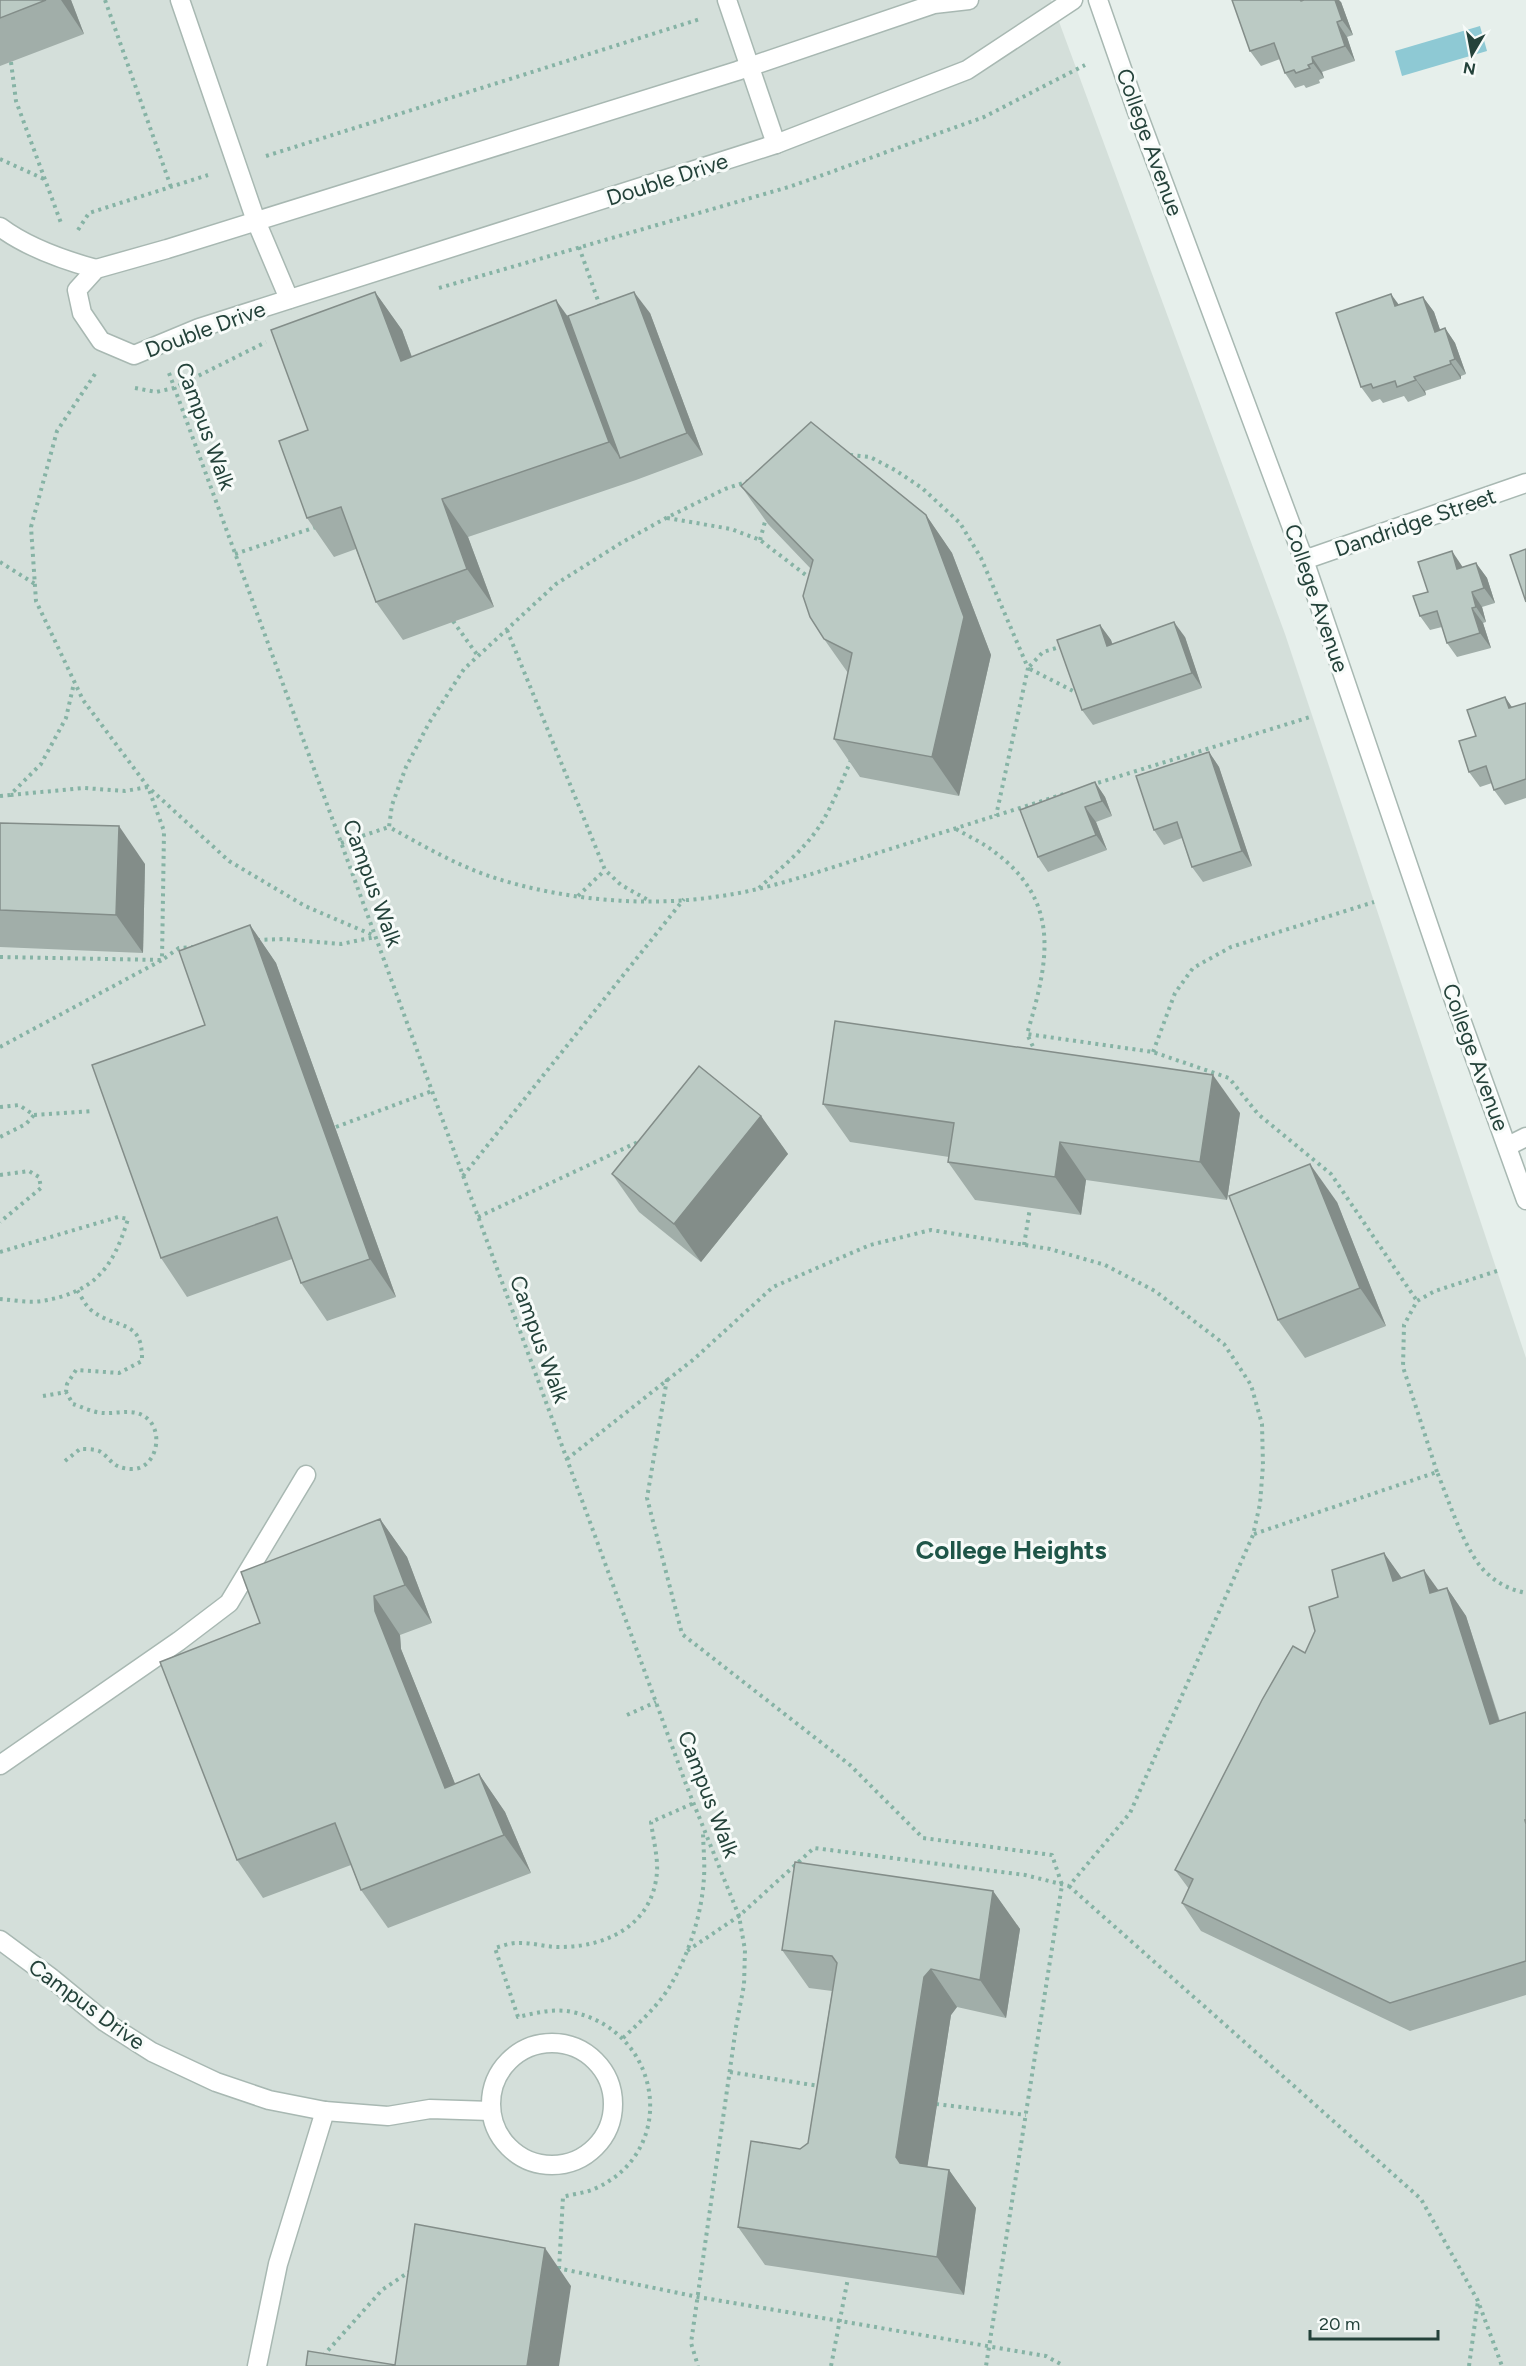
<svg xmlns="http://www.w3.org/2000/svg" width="1526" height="2366" viewBox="0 0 1526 2366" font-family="Figtree,sans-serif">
<rect width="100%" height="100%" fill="#e6efeb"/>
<!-- built -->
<polygon fill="#d4dfda" points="0,0 1051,0 1285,634 1526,1358 1526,2366 0,2366"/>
<!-- water -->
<polygon fill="#8ec9d4" points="1480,26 1487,51 1402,76 1395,51"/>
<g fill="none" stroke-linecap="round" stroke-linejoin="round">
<!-- minor casing -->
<g stroke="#a8b8b2" stroke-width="21">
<g id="minor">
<polyline points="180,0 256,221 289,299"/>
<polyline points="727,0 776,144"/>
<polyline points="969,0 934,4 737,71 167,249 96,269 77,290 82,313 101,341 134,355 199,328 776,144 967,70 1073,0"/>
<polyline points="1098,0 1136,109 1304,560 1454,1000 1526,1200"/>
<path d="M0,227c28,21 63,33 96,42"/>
<polyline points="1304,560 1526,483"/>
<polyline points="1508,1146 1526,1137"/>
<polyline points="0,1765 179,1641 229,1603 306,1475"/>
<polyline points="0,1940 50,1977 105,2022 152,2052 216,2082 269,2100 325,2111 388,2116 430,2109 491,2111"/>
<circle cx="552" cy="2104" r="61"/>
<polyline points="257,2366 278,2264 325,2111"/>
</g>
</g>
<!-- path -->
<g stroke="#86b3a5" stroke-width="4" stroke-dasharray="3 4.5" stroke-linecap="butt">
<polyline points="105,0 171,187"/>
<polyline points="11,62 16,101 61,223"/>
<polyline points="266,156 700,19"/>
<polyline points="0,159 44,179"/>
<polyline points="78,230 89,213 208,175"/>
<polyline points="579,247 601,309"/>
<polyline points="439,288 792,186 984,117 1085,65"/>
<polyline points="169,373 687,1787 739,1916 745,1950 744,1985 736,2027 691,2343 698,2366"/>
<polyline points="95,374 57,431 31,527 36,601 83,700 148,787 229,861 305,906 375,936"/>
<polyline points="135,388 156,392 174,388 266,342"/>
<polyline points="850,455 870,457 895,470 922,488 960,523 981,558 1028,668 996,816"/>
<path d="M749,481l-24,8 -59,29 -45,25 -65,41 -92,85 -35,54 -23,44 -14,38 -3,22c33,18 67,38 103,50 71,23 154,31 229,19 49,-7 96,-24 144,-39 66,-21 133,-42 199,-63"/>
<polyline points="667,518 731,529 760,540 811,579"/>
<polyline points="760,540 766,518"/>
<polyline points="235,554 316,527"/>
<polyline points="0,562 35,584"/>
<polyline points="453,621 478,656"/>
<polyline points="507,630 605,870 621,885 648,900"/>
<polyline points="1063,646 1043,652 1028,668 1079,694"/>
<polyline points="1091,785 1310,717"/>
<polyline points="0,796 10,795 41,764 66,718 74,683"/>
<path d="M956,829c12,7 25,13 36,21 70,51 57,110 35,184"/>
<polyline points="341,843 389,827"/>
<path d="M759,888c22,-20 46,-39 62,-64 12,-20 21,-43 30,-64"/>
<polyline points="578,896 605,870"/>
<polyline points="257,940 283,939 341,944 375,937"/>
<polyline points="0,957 162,960 179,948 193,947"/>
<polyline points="0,1047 162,960 164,831 148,787 125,791 84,788 10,795"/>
<polyline points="1153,1052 1175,993 1193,968 1231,947 1374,902"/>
<polyline points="1036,1053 1027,1034 1153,1052 1229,1078 1258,1114 1331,1174 1417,1301"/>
<polyline points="0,1107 19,1105 34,1115 26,1124 0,1137"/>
<polyline points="34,1115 93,1111"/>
<polyline points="336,1127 432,1091"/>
<polyline points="0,1175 29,1171 39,1177 41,1188 0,1222"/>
<polyline points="463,1176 684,899"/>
<polyline points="478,1217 640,1141"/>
<polyline points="1024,1245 1030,1208"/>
<path d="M0,1252l118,-35 10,2c-15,49 -33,73 -86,82 -13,2 -29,-1 -42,-2"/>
<polyline points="667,1379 647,1498 682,1634 850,1765 923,1838 1052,1855 1062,1885 986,2366"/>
<path d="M43,1396l23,-4 1,-8 9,-14 43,3 23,-12c1,-44 -25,-30 -51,-51 -6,-5 -10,-14 -14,-20"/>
<polyline points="567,1459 694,1359 773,1287 870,1245 931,1230 1050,1249 1105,1265 1155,1291 1224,1344 1251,1385 1262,1424 1263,1465 1260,1504 1253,1535 1130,1813 1069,1886 1025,1875 814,1848 739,1916 687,1951"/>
<path d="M65,1461l15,-12c6,0 14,0 19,2 12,6 11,17 32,18 24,1 33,-33 18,-49 -13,-13 -30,-6 -45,-7 -10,0 -22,-6 -31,-9l-7,-12"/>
<polyline points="1437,1472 1403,1367 1404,1325 1417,1301 1435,1291 1497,1271"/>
<path d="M1254,1534l183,-62c12,28 29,85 52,103 11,10 23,15 37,18"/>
<polyline points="627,1715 656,1702"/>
<polyline points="1069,1886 1421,2199 1478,2301 1502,2366"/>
<path d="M623,2038c17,-16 35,-32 47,-52 19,-32 32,-72 34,-109 1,-16 -1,-32 -1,-47"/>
<polyline points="730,2072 819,2086"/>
<polyline points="936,2104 1026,2115"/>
<polyline points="557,2268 698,2297 1046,2356 1064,2366"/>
<path d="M559,2269l4,-72c10,-3 22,-4 31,-8 86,-37 69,-158 -22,-177 -18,-4 -37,1 -54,5l-23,-69c7,-2 15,-5 22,-5 15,-1 31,5 46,4 46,-1 90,-23 94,-75 1,-15 -4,-34 -6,-50l43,-19"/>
<polyline points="323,2356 382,2290 412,2270"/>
<polyline points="831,2366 848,2278"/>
<polyline points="1469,2366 1478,2301"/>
</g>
<!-- minor -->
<use href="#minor" stroke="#fff" stroke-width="18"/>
</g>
<!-- wall -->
<g fill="#a1aea9">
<polygon points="0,0 71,0 84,34 0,66"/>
<polygon points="1341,2 1353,35 1347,37 1355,61 1322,72 1324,78 1319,80 1320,83 1306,88 1304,85 1295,88 1285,73 1280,59 1261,66 1250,51"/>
<polygon points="375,292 402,330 412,357 568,316 650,313 703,455 636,480 468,537 494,607 403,640 376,602 356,549 334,557 307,518 308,430"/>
<polygon points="1423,297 1434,312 1440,330 1445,328 1455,343 1466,374 1461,376 1461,379 1425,391 1426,395 1408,402 1404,396 1383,403 1380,399 1372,402 1361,387 1399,305"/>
<polygon points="741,486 926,515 952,553 991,655 959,796 860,777 834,739 848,673 824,639 811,569 768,524"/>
<polygon points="1476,563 1487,578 1495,603 1482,607 1486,622 1483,623 1491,648 1457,657 1447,643 1442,627 1430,630 1420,616 1428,592 1462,567"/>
<polygon points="1100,625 1111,640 1112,644 1185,637 1202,688 1093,725 1082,710"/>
<polygon points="1505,697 1512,707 1526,703 1526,798 1505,805 1494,790 1492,783 1480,787 1469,772 1476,736"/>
<polygon points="1209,752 1219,767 1252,866 1203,882 1192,867 1182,838 1164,845 1154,830"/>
<polygon points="1095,782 1105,797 1112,816 1096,822 1107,850 1048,872 1038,857"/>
<polygon points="0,823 145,864 143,953 0,947"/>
<polygon points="250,925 276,963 396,1297 327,1321 301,1283 292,1259 187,1297 161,1258 205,1025"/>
<polygon points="823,1104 1240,1113 1227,1200 1086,1180 1081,1215 975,1200 948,1162 949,1157 850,1142"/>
<polygon points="761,1116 788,1154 701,1262 639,1212 612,1174"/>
<polygon points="1337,1202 1386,1326 1305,1358 1278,1320"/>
<polygon points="380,1519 407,1557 432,1623 400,1635 401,1649 455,1784 479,1774 505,1812 531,1873 388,1928 361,1890 351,1865 263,1898 237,1860 260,1623"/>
<polygon points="1384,1553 1401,1578 1439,1590 1447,1588 1466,1616 1500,1721 1526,1712 1526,1995 1410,2031 1201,1931 1182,1903 1189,1889 1175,1870 1338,1597"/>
<polygon points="993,1891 1020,1929 1006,2018 957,2007 951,2015 927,2167 949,2170 976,2208 964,2295 765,2265 738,2227 800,2149 808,2143 832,1991 809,1988 782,1950"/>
</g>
<!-- shaded-wall -->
<g fill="#838d89">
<polygon points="61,0 71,0 84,34"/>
<polygon points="1335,0 1339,0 1341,2 1353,35 1342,20"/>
<polygon points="1337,22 1347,37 1355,61 1345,46"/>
<polygon points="1312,57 1322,72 1324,78 1313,63"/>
<polygon points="375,292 402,330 427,399 401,361"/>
<polygon points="634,292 650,313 703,455 687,433"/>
<polygon points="1391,294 1402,309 1395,306"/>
<polygon points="1423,297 1434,312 1446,347 1435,332"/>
<polygon points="556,300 583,338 620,458 609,442"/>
<polygon points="1445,328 1455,343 1466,374 1455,359"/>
<polygon points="1450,361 1461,376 1461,379 1451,364"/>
<polygon points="1414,377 1425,391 1426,395"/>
<polygon points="442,499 468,537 494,607 467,569"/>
<polygon points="926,515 952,553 991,655 959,796 932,757"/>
<polygon points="1452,551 1462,566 1468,583 1457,569"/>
<polygon points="1476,563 1487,578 1495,603 1484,588"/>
<polygon points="1472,592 1482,607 1486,622 1476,607"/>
<polygon points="1472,608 1483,623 1491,648 1480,633"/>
<polygon points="1174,622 1185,637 1202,688 1192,673"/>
<polygon points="1100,625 1111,640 1118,660 1107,646"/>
<polygon points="1505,697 1515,712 1509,708"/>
<polygon points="1209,752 1219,767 1252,866 1242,851"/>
<polygon points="1095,782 1105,797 1112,816 1102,801"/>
<polygon points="1085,807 1096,822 1107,850 1096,835"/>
<polygon points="119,826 145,864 143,953 116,915"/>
<polygon points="250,925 276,963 396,1297 370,1259"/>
<polygon points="1213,1075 1240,1113 1227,1200 1200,1162"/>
<polygon points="761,1116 788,1154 701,1262 674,1224"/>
<polygon points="1060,1142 1086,1180 1081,1215 1055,1177"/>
<polygon points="1310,1164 1337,1202 1386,1326 1360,1288"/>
<polygon points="380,1519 407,1557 432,1623 405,1585"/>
<polygon points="1384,1553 1404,1581 1393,1581"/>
<polygon points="1424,1570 1444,1598 1430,1593"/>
<polygon points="1447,1588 1466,1616 1509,1752 1490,1724"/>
<polygon points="374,1596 400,1635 401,1649 472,1826 445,1788 375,1611"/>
<polygon points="479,1774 505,1812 531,1873 504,1835"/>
<polygon points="993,1891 1020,1929 1006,2018 980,1980"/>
<polygon points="931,1969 957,2007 951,2015 923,2195 896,2157 924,1977"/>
<polygon points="949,2170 976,2208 964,2295 937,2257"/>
<polygon points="545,2248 571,2286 559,2366 527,2366"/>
</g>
<!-- building -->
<g fill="#bbcac4" stroke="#838d89" stroke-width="1.5">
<polygon points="0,0 46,0 0,18"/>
<polygon points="1232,0 1300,0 1301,1 1304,0 1335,0 1342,20 1337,22 1345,46 1312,57 1313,63 1308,65 1310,68 1296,73 1294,70 1285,73 1274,43 1250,51"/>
<polygon points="375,292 401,361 556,300 609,442 442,499 467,569 376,602 341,507 307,518 279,441 308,430 271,330"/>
<polygon points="634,292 687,433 620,458 568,316"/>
<polygon points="1391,294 1395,306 1423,297 1435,332 1445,328 1455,359 1450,361 1451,364 1414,377 1416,380 1397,387 1395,381 1373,388 1371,384 1361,387 1336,313"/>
<polygon points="811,422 926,515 964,617 932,757 834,739 852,653 824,639 810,617 803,596 813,560 741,486"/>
<polygon points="1526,549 1526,602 1510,555"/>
<polygon points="1452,551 1457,569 1476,563 1484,588 1472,592 1476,607 1472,608 1480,633 1447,643 1437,611 1420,616 1413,596 1428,592 1418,562"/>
<polygon points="1174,622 1192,673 1082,710 1057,640 1100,625 1107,646"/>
<polygon points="1505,697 1509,708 1526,703 1526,779 1494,790 1486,766 1469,772 1459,741 1476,736 1467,710"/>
<polygon points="1209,752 1242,851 1192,867 1177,822 1154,830 1136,776"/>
<polygon points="1095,782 1102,801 1085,807 1096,835 1038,857 1020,810"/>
<polygon points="0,823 119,826 116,915 0,910"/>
<polygon points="250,925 370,1259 301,1283 277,1217 161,1258 92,1065 205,1025 179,951"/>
<polygon points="835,1021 1213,1075 1200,1162 1060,1142 1055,1177 948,1162 954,1123 823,1104"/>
<polygon points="699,1066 761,1116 674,1224 612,1174"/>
<polygon points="1310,1164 1360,1288 1278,1320 1229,1196"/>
<polygon points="380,1519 405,1585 374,1596 375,1611 445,1788 479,1774 504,1835 361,1890 335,1823 237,1860 160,1662 260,1623 241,1572"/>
<polygon points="1384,1553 1393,1581 1424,1570 1430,1593 1447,1588 1490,1724 1526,1712 1526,1820 1525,1820 1526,1824 1526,1961 1390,2003 1182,1903 1193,1879 1175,1870 1262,1700 1293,1646 1305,1653 1315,1631 1309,1607 1338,1597 1332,1570"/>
<polygon points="795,1862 993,1891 980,1980 931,1969 924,1977 910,2066 896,2157 900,2163 949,2170 937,2257 738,2227 751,2141 800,2149 808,2143 837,1963 832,1956 782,1950"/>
<polygon points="415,2224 545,2248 527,2366 306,2366 308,2351 395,2365"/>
</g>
<g text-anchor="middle" stroke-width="6" stroke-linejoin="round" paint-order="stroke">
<!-- street labels -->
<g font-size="22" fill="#24423a" stroke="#f7fbf9">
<text transform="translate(1150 142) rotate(70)" y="8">College Avenue</text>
<text transform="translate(667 179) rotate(-18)" y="8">Double Drive</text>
<text transform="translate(205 329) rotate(-20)" y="8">Double Drive</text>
<text transform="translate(206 426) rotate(70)" y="8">Campus Walk</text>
<text transform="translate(1415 522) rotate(-19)" y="8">Dandridge Street</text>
<text transform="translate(1317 598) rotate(71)" y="8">College Avenue</text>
<text transform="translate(373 883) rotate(70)" y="8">Campus Walk</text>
<text transform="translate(1476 1057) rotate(70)" y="8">College Avenue</text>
<text transform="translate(540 1339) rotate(70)" y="8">Campus Walk</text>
<text transform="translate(709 1794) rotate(69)" y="8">Campus Walk</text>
<text transform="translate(87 2004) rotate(36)" y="8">Campus Drive</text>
</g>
<!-- quarter labels -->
<g font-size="26" font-weight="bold" fill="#1f5548" stroke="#f7fbf9">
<text x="1011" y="1559">College Heights</text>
</g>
</g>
<!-- north arrow -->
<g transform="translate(1472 54) rotate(190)" stroke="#f7fbf9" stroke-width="4.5" paint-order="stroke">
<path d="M0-4.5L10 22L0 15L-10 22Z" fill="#24423a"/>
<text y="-9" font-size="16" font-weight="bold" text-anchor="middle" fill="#24423a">N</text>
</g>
<!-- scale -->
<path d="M1310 2330v9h128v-9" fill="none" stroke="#24423a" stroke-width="3"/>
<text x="1319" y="2330" font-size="18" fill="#24423a" stroke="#f7fbf9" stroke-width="4.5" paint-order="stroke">20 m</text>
</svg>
